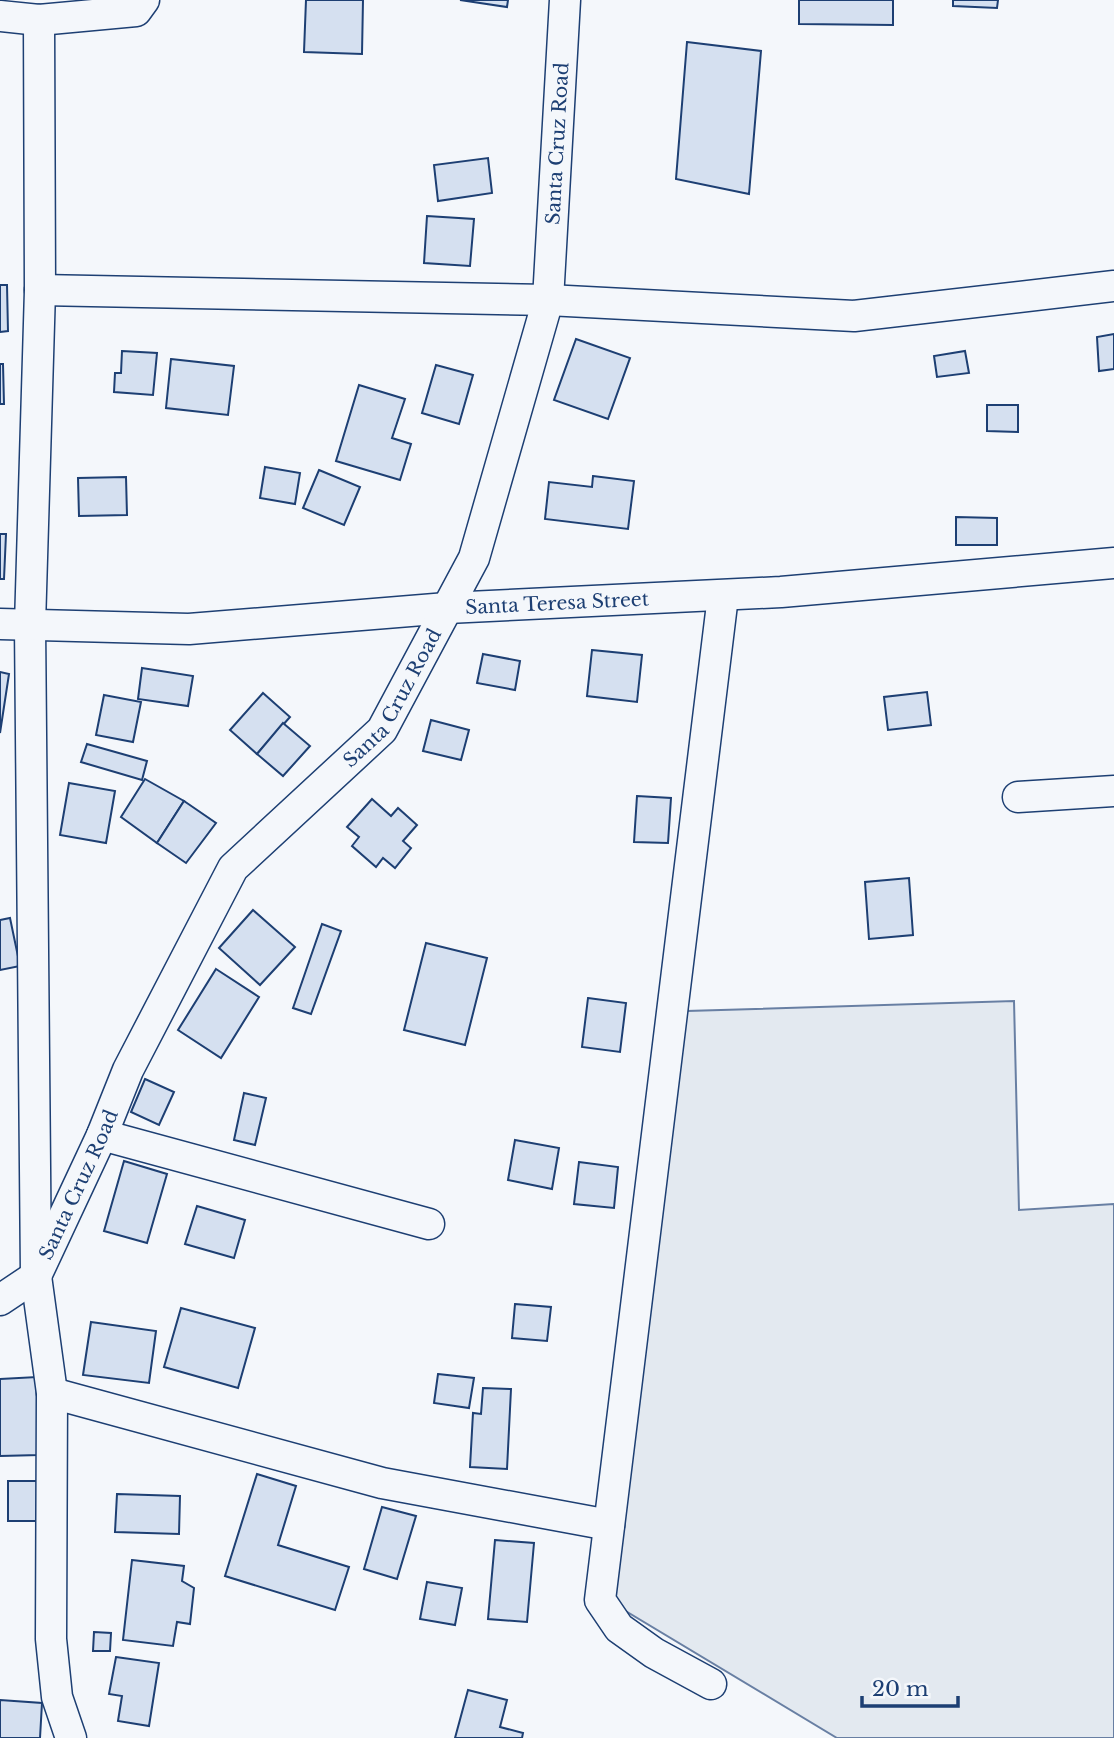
<svg xmlns="http://www.w3.org/2000/svg" width="1114" height="1738" viewBox="0 0 1114 1738" font-family="'Libre Baskerville',serif">
<rect width="100%" height="100%" fill="#f4f7fb"/>
<!-- green -->
<polygon fill="#e3e9f0" stroke="#687fa3" stroke-width="2" points="1014,1001 1019,1210 1114,1204 1114,1738 837,1738 609,1601 687,1011"/>
<!-- building -->
<g fill="#d5e0f0" stroke="#1d3f73" stroke-width="2">
<polygon points="306,0 363,0 362,54 304,52"/>
<polygon points="460,0 508,0 507,7"/>
<polygon points="799,0 893,0 893,25 799,24"/>
<polygon points="953,0 998,0 997,8 953,6"/>
<polygon points="687,42 761,51 749,194 676,179"/>
<polygon points="488,158 492,193 438,201 434,165"/>
<polygon points="427,216 474,219 470,266 424,263"/>
<polygon points="0,285 7,285 8,331 0,332"/>
<polygon points="1114,334 1114,369 1099,371 1097,337"/>
<polygon points="576,339 630,358 608,419 554,400"/>
<polygon points="122,351 157,353 153,395 114,392 115,373 121,373"/>
<polygon points="965,351 969,373 937,377 934,356"/>
<polygon points="171,359 234,366 228,415 166,408"/>
<polygon points="0,364 3,364 4,404 0,404"/>
<polygon points="436,365 473,375 459,424 422,413"/>
<polygon points="359,385 405,399 392,438 411,444 400,480 336,461"/>
<polygon points="987,405 1018,405 1018,432 987,431"/>
<polygon points="265,467 300,473 295,504 260,498"/>
<polygon points="319,470 360,487 344,525 303,508"/>
<polygon points="593,476 634,481 628,529 545,519 549,482 592,487"/>
<polygon points="126,477 127,515 79,516 78,478"/>
<polygon points="956,517 997,518 997,545 956,545"/>
<polygon points="0,534 6,534 4,579 0,579"/>
<polygon points="592,650 642,655 637,702 587,696"/>
<polygon points="483,654 520,661 515,690 477,683"/>
<polygon points="142,668 193,676 188,706 138,699"/>
<polygon points="0,672 9,674 0,733"/>
<polygon points="927,692 931,725 888,730 884,697"/>
<polygon points="263,693 290,717 257,754 230,730"/>
<polygon points="104,695 141,702 133,742 96,735"/>
<polygon points="431,720 469,730 461,760 423,751"/>
<polygon points="283,723 310,746 283,776 257,754"/>
<polygon points="87,744 147,761 142,780 81,762"/>
<polygon points="145,779 184,801 157,843 121,817"/>
<polygon points="69,783 115,791 106,843 60,835"/>
<polygon points="637,796 671,798 668,843 634,842"/>
<polygon points="372,799 391,816 398,808 417,825 403,841 411,848 395,868 383,858 376,867 352,846 359,837 347,827"/>
<polygon points="184,801 216,823 186,863 157,843"/>
<polygon points="909,878 913,935 869,939 865,882"/>
<polygon points="253,910 295,947 260,985 219,948"/>
<polygon points="10,918 20,966 0,970 0,920"/>
<polygon points="322,924 341,931 311,1014 293,1008"/>
<polygon points="426,943 487,958 465,1045 404,1030"/>
<polygon points="216,969 259,997 221,1058 178,1030"/>
<polygon points="588,998 626,1003 620,1052 582,1047"/>
<polygon points="145,1079 174,1092 159,1125 131,1112"/>
<polygon points="244,1093 266,1098 255,1145 234,1140"/>
<polygon points="515,1140 559,1148 552,1189 508,1180"/>
<polygon points="124,1161 167,1174 147,1243 104,1231"/>
<polygon points="579,1162 618,1167 614,1208 574,1204"/>
<polygon points="197,1206 245,1220 234,1258 185,1244"/>
<polygon points="515,1304 551,1307 547,1341 512,1338"/>
<polygon points="181,1308 255,1328 238,1388 164,1367"/>
<polygon points="91,1322 156,1331 149,1383 83,1375"/>
<polygon points="438,1374 474,1378 469,1408 434,1403"/>
<polygon points="37,1377 39,1455 0,1456 0,1379"/>
<polygon points="483,1388 511,1389 507,1469 470,1467 473,1413 481,1414"/>
<polygon points="257,1474 296,1486 278,1545 349,1567 335,1610 225,1576"/>
<polygon points="8,1481 40,1481 39,1521 8,1521"/>
<polygon points="117,1494 180,1496 179,1534 115,1532"/>
<polygon points="382,1507 416,1516 397,1579 364,1569"/>
<polygon points="495,1540 534,1543 527,1622 488,1619"/>
<polygon points="132,1560 184,1566 182,1581 194,1588 190,1624 177,1622 173,1646 123,1640"/>
<polygon points="427,1582 462,1588 455,1625 420,1619"/>
<polygon points="94,1632 111,1633 110,1651 93,1651"/>
<polygon points="116,1657 159,1663 149,1726 118,1721 122,1696 109,1694"/>
<polygon points="468,1690 507,1700 500,1727 523,1733 522,1738 455,1738"/>
<polygon points="0,1700 42,1703 40,1738 0,1738"/>
</g>
<g fill="none" stroke-linecap="round" stroke-linejoin="round">
<!-- street casing -->
<g stroke="#1d3f73" stroke-width="33">
<g id="street">
<polyline points="0,16 39,20 136,11 144,0"/>
<polyline points="39,20 40,290 30,625 36,1276 52,1393 51,1639 57,1697 71,1738"/>
<polyline points="40,290 548,300 854,316 1114,286"/>
<path id="s1" d="M0,624l189,5 258,-21 334,-16 333,-29"/>
<polyline points="1018,797 1114,791"/>
<polyline points="102,1135 429,1224"/>
<path id="s2" d="M0,1300l36,-24 66,-141 26,-65 105,-202 149,-138 92,-172 74,-258 17,-300"/>
<polyline points="52,1393 382,1483 609,1525"/>
<polyline points="711,1684 654,1653 619,1628 600,1600 723,596"/>
</g>
</g>
<!-- street -->
<use href="#street" stroke="#f4f7fb" stroke-width="30"/>
</g>
<g text-anchor="middle" stroke-width="5" stroke-linejoin="round" paint-order="stroke">
<!-- street labels -->
<g font-size="19" fill="#1d3f73" stroke="#f4f7fb">
<text dy="7" stroke="none"><textPath href="#s2" startOffset="1320">Santa Cruz Road</textPath></text>
<text dy="7" stroke="none"><textPath href="#s1" startOffset="558">Santa Teresa Street</textPath></text>
<text dy="7" stroke="none"><textPath href="#s2" startOffset="732">Santa Cruz Road</textPath></text>
<text dy="7" stroke="none"><textPath href="#s2" startOffset="144">Santa Cruz Road</textPath></text>
</g>
</g>
<!-- scale -->
<path d="M862 1696v10h96v-10" fill="none" stroke="#1d3f73" stroke-width="3.5"/>
<text x="872" y="1696" font-size="21" fill="#1d3f73" stroke="#f4f7fb" stroke-width="5" paint-order="stroke">20 m</text>
</svg>
